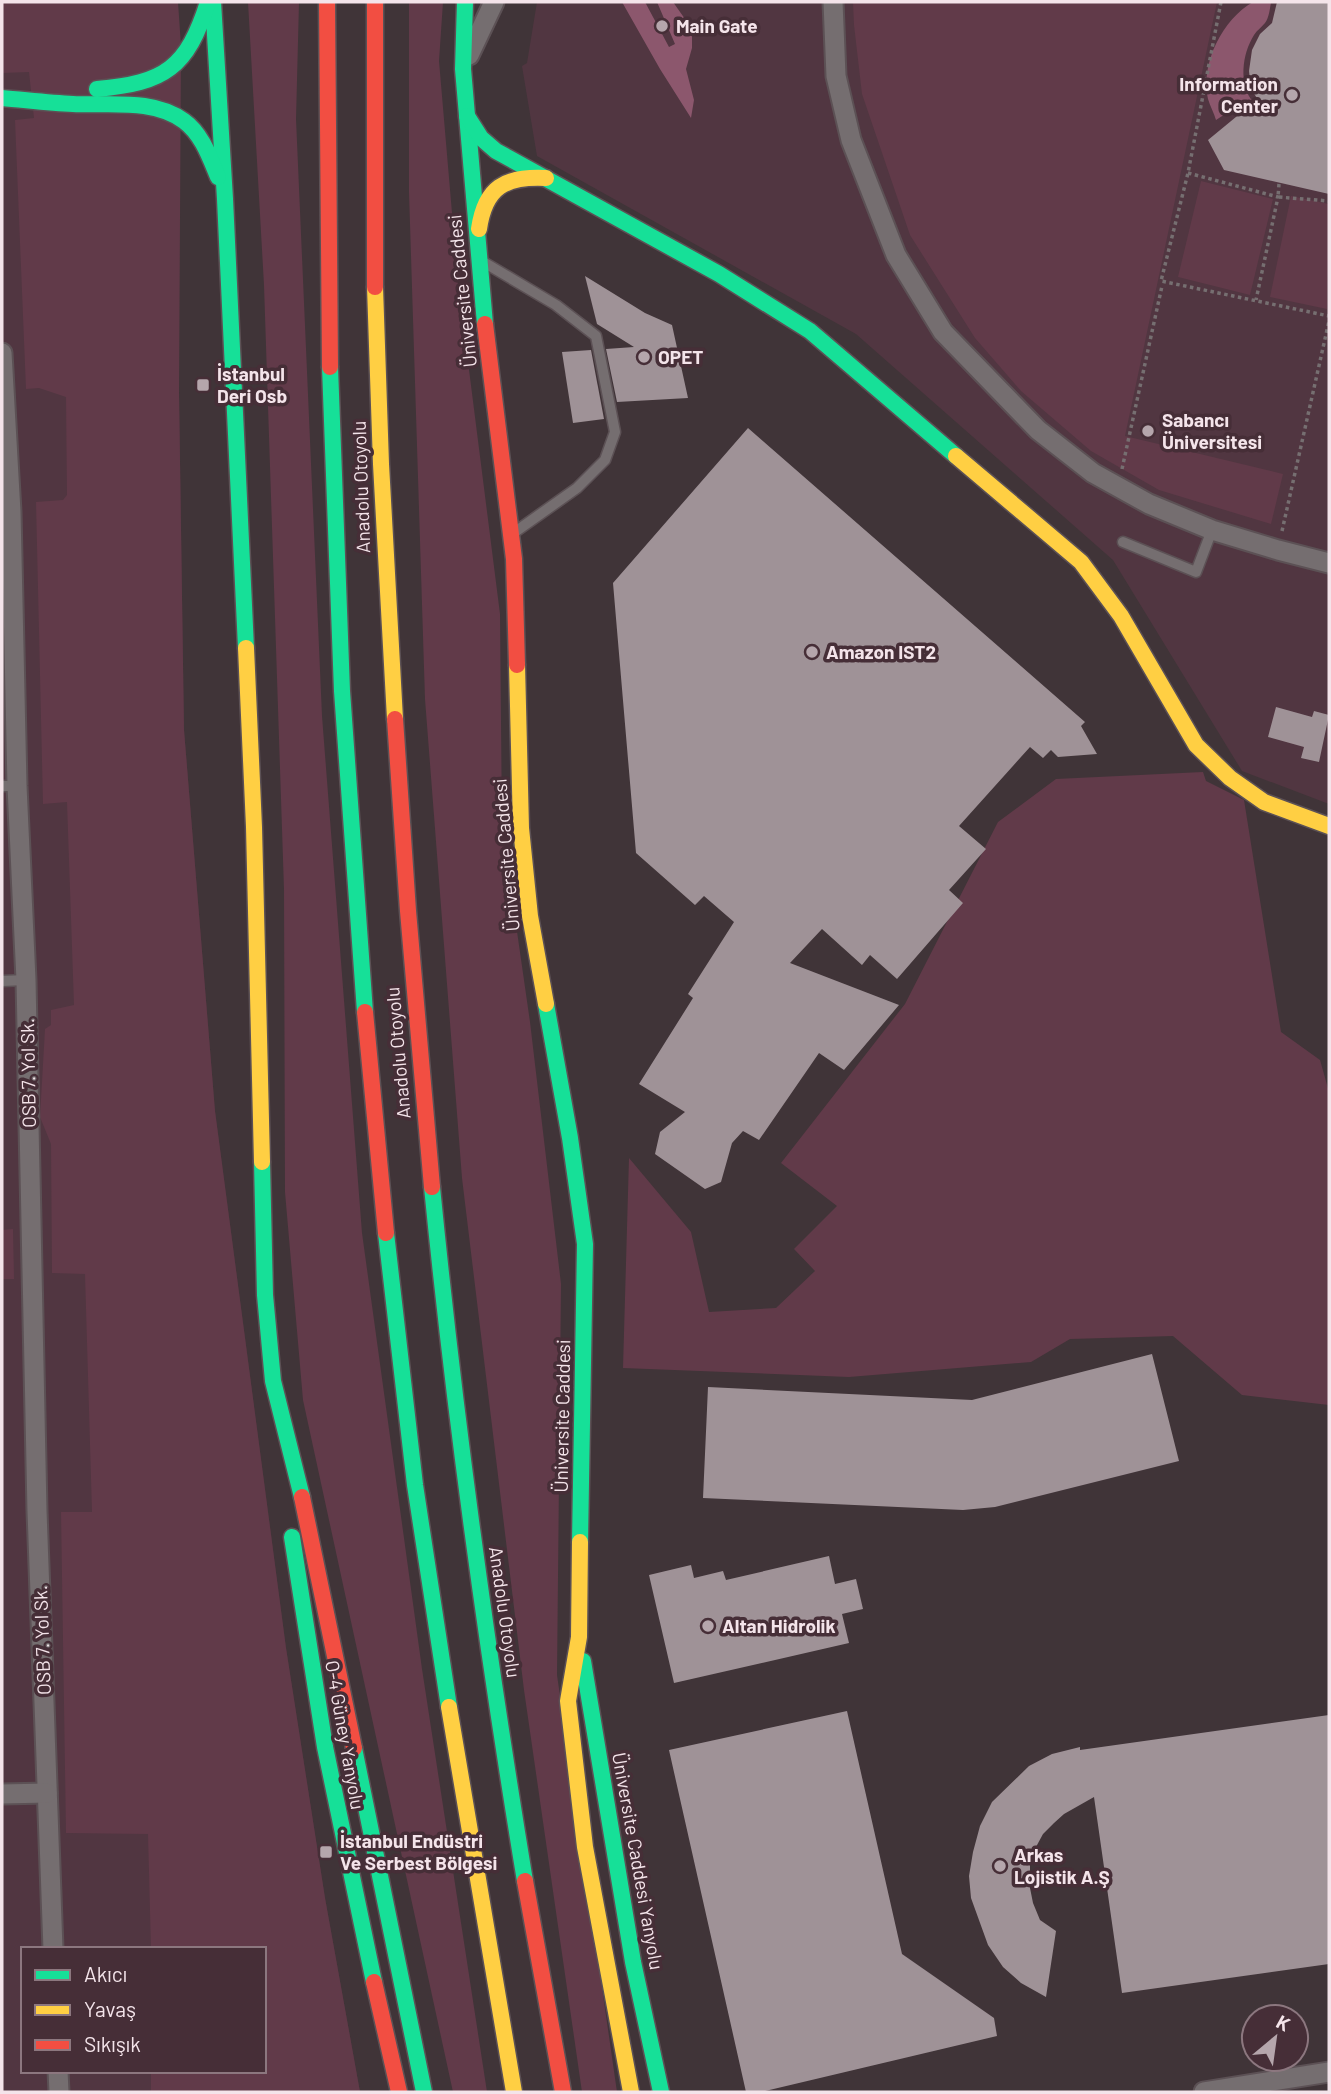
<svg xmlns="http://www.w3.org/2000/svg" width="1331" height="2094" viewBox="0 0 1331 2094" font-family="Barlow,sans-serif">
<rect width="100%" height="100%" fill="#403438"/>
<!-- built -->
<g fill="#513641" fill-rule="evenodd">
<path d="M2,2h19l104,34 54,356 5,338 31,381 71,537 39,250 35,194h-358zM23,1949h241v122h-241z"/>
<polygon points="537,2 1329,2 1329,804 1242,771 1113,560 856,334 537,156 522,66 527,63"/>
</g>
<!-- green -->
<g fill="#613a49">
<polygon points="2,2 178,2 181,46 179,392 184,730 215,1111 286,1648 325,1898 360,2092 151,2092 151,2071 264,2071 264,1949 151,1949 148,1834 66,1833 61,1512 92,1512 85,1274 52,1273 51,1144 40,1117 45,1029 51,1025 51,1010 74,1005 67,802 43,804 36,502 63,500 67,495 66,397 39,388 26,389 15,120 34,118 29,72 2,73"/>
<polygon points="248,2 299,2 296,119 322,716 362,1233 422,1669 487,2092 453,2092 303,1400 285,1192 284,889 264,285"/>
<polygon points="409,2 443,2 439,61 458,283 500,614 502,827 530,1022 561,1284 557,1675 617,2092 582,2092 524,1690 462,1178 425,699 409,192"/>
<polygon points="853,2 1217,2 1125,436 1283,474 1271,524 1159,490 1091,451 1021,391 975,338 910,235 862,94 854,25"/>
<polygon points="1201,181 1273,199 1250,295 1178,277"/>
<polygon points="1291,196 1329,204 1327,309 1270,297"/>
<polygon points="1203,772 1206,781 1244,800 1281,1032 1320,1060 1329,1092 1329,1405 1242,1395 1173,1336 1070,1339 1031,1362 849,1377 623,1368 629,1158 691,1232 709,1312 776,1308 815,1271 794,1249 837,1206 781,1163 905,1004 998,822 1056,779"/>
<polygon points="13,1229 14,1279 2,1279 2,1230"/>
</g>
<!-- water -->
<g fill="#8c576d">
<polygon points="622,2 645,2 669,47 675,44 657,2 673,2 692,29 692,48 686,69 694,100 691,118 660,69"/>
<path d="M1253,2h18c-1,6 -2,16 -6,21 -3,4 -8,7 -11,12 -12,19 -16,50 0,68l-1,6 -11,-6 -26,17c-2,-7 -6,-14 -8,-21 -8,-36 15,-80 45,-97z"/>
</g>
<!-- building -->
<g fill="#9f9297">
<polygon points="1277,2 1329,2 1329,194 1224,170 1208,140 1242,112 1264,109 1251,89 1249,71 1252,50 1260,34 1272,23"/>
<polygon points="585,276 645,313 672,325 688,398 617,402 606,349 634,347 597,324"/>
<polygon points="591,350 604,419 573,423 562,352"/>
<polygon points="748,428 1085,722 1081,726 1097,754 1058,757 1051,750 1043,758 1030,747 959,826 986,849 949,890 963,903 897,979 870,955 862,965 822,929 790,963 899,1005 844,1070 819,1053 759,1140 743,1131 732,1143 721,1182 705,1189 655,1154 660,1132 685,1112 639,1084 693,998 688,994 734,922 704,896 695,905 636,853 613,583"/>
<polygon points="1276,707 1312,717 1314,711 1329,715 1319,762 1301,758 1304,747 1268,737"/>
<polygon points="1152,1354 1179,1461 995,1507 963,1510 703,1498 708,1387 972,1400"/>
<polygon points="829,1556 835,1584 856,1579 863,1609 842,1614 849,1643 674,1683 649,1575 691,1565 694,1578 723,1571 726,1580"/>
<polygon points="847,1711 902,1954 994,2018 997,2036 761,2092 746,2092 669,1750"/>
<polygon points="1329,1715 1329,1964 1122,1993 1094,1797 1064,1814 1054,1823 1043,1834 1030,1858 1030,1888 1033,1903 1040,1920 1056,1931 1046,1997 1021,1983 1003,1967 988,1945 971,1898 969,1876 973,1852 980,1826 992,1802 1029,1766 1052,1754 1080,1747 1080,1750"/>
</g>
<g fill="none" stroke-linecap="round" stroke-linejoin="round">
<!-- lane casing -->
<g stroke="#5c5155" stroke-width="13">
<g id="lane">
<polyline points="485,263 556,305 596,336 615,432 605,460 577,488 515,532"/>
<polyline points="1123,542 1196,572 1212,530"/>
<polyline points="2,786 17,786"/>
<polyline points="2,981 26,980"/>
</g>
</g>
<!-- street casing -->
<g stroke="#5c5155" stroke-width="23">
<g id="street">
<polyline points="833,2 836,76 851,140 896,255 943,332 1038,430 1093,473 1149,504 1212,530 1278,550 1329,563"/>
<polyline points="469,55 494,2"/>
<polyline points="2,353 11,512 17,786 26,980 37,1511 53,1949"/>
<polyline points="2,1794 47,1793"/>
<polyline points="58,2071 59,2092"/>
<polyline points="1204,2092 1329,2072"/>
</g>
</g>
<!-- fast casing -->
<g stroke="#5c5155" stroke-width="19">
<g id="fast">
<polyline points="213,2 225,199 246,648"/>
<polyline points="465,2 463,69 485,324"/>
<path d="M97,89c68,-6 90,-21 111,-87"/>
<path d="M2,98c24,2 47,5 71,6 36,2 80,-6 111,17 18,13 26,37 34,56"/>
<polyline points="467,116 481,138 496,151 719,274 810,331 956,456"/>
<polyline points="330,367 342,691 365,1012"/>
<polyline points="546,1004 570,1138 585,1244 580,1542"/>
<polyline points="262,1162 265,1295 273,1381 302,1497"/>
<path d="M432,1187c23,232 55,464 93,694"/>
<polyline points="386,1233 415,1485 449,1707"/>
<polyline points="292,1537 325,1747 374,1982"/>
<polyline points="583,1661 633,1962 661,2092"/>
<polyline points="354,1748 424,2092"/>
</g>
</g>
<!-- slow casing -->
<g stroke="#5c5155" stroke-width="19">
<g id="slow">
<path d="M479,229c6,-42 26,-53 67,-51"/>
<polyline points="375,287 381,464 395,719"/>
<polyline points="956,456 1081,562 1121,616 1196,745 1230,778 1264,802 1329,826"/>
<polyline points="246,648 254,827 262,1162"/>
<polyline points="517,665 521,828 530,916 546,1004"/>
<polyline points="580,1542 579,1637 568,1701 585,1847 631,2092"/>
<polyline points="449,1707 514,2092"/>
</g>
</g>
<!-- jam casing -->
<g stroke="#5c5155" stroke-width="19">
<g id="jam">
<polyline points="327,2 330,367"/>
<polyline points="375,2 375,287"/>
<polyline points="485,324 514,559 517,665"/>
<polyline points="395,719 408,911 432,1187"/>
<polyline points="365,1012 386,1233"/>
<polyline points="302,1497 354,1748"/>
<polyline points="525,1881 563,2092"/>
<polyline points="374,1982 399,2092"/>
</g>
</g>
<!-- path -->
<g stroke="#766f71" stroke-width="3.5" stroke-dasharray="3.5 3.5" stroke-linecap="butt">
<polyline points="1221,2 1188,173 1161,281 1329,316"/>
<polyline points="1188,173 1278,197 1256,300"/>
<polyline points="1279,184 1278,197 1329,201"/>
<polyline points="1122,469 1162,286"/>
<polyline points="1282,531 1329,321"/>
</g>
<!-- lane -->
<use href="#lane" stroke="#756e70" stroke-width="10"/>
<!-- street -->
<use href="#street" stroke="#756e70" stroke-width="19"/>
<!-- fast -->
<use href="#fast" stroke="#16e098" stroke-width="16"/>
<!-- slow -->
<use href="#slow" stroke="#ffcf43" stroke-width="16"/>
<!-- jam -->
<use href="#jam" stroke="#f24e42" stroke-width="16"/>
</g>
<!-- markers -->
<g fill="#b5a6ac" stroke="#462e37" stroke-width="2.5">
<circle cx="662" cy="26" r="7"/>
<circle cx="1292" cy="95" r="7"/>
<circle cx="644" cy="357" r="7"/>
<rect x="196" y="378" width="14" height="14" rx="3.5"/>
<circle cx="1148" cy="431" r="7"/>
<circle cx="812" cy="652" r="7"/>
<circle cx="708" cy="1626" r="7"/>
<rect x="319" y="1845" width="14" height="14" rx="3.5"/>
<circle cx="1000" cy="1866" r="7"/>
</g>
<g text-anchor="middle" stroke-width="7" stroke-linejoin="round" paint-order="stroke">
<!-- poi labels -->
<g font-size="19" font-weight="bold" fill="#f4e4ea" stroke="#462e37" text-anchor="start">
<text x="676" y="33">Main Gate</text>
<text x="1278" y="91" text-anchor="end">Information<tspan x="1278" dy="22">Center</tspan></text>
<text x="658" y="364">OPET</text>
<text x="217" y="381">İstanbul<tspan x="217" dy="22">Deri Osb</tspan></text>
<text x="1162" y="427">Sabancı<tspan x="1162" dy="22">Üniversitesi</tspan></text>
<text x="826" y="659">Amazon IST2</text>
<text x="722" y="1633">Altan Hidrolik</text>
<text x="340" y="1848">İstanbul Endüstri<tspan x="340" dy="22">Ve Serbest Bölgesi</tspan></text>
<text x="1014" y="1862">Arkas<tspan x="1014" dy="22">Lojistik A.Ş</tspan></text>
</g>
<!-- street labels -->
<g font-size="19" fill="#f4e4ea" stroke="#462e37">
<text transform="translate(462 291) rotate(-96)" y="7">Üniversite Caddesi</text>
<text transform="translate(361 487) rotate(-92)" y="7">Anadolu Otoyolu</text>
<text transform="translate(506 855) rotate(-95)" y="7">Üniversite Caddesi</text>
<text transform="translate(398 1053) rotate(-95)" y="7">Anadolu Otoyolu</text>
<text transform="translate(28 1073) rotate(-91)" y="7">OSB 7. Yol Sk.</text>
<text transform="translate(562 1416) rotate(-89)" y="7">Üniversite Caddesi</text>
<text transform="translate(505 1612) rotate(82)" y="7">Anadolu Otoyolu</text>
<text transform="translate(42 1640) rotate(-92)" y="7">OSB 7. Yol Sk.</text>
<text transform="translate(345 1735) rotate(80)" y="7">O-4 Güney Yanyolu</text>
<text transform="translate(638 1861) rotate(80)" y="7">Üniversite Caddesi Yanyolu</text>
</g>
</g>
<!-- border -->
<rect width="1331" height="2094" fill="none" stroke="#f4e4ea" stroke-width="7"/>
<!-- legend -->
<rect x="21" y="1947" width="245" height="126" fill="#462e37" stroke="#8c777f" stroke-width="2"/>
<rect x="35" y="1970" width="35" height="10" fill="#16e098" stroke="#8c777f" stroke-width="2"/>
<text x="84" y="1982" font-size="21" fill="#f4e4ea">Akıcı</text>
<rect x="35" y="2005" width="35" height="10" fill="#ffcf43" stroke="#8c777f" stroke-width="2"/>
<text x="84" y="2017" font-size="21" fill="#f4e4ea">Yavaş</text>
<rect x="35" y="2040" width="35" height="10" fill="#f24e42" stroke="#8c777f" stroke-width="2"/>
<text x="84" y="2052" font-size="21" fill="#f4e4ea">Sıkışık</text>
<!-- north arrow -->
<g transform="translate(1275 2038) rotate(29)"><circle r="33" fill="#462e37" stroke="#8c777f" stroke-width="2"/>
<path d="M0-5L12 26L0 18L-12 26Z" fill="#b5a6ac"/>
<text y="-10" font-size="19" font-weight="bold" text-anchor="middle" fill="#f4e4ea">K</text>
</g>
</svg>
